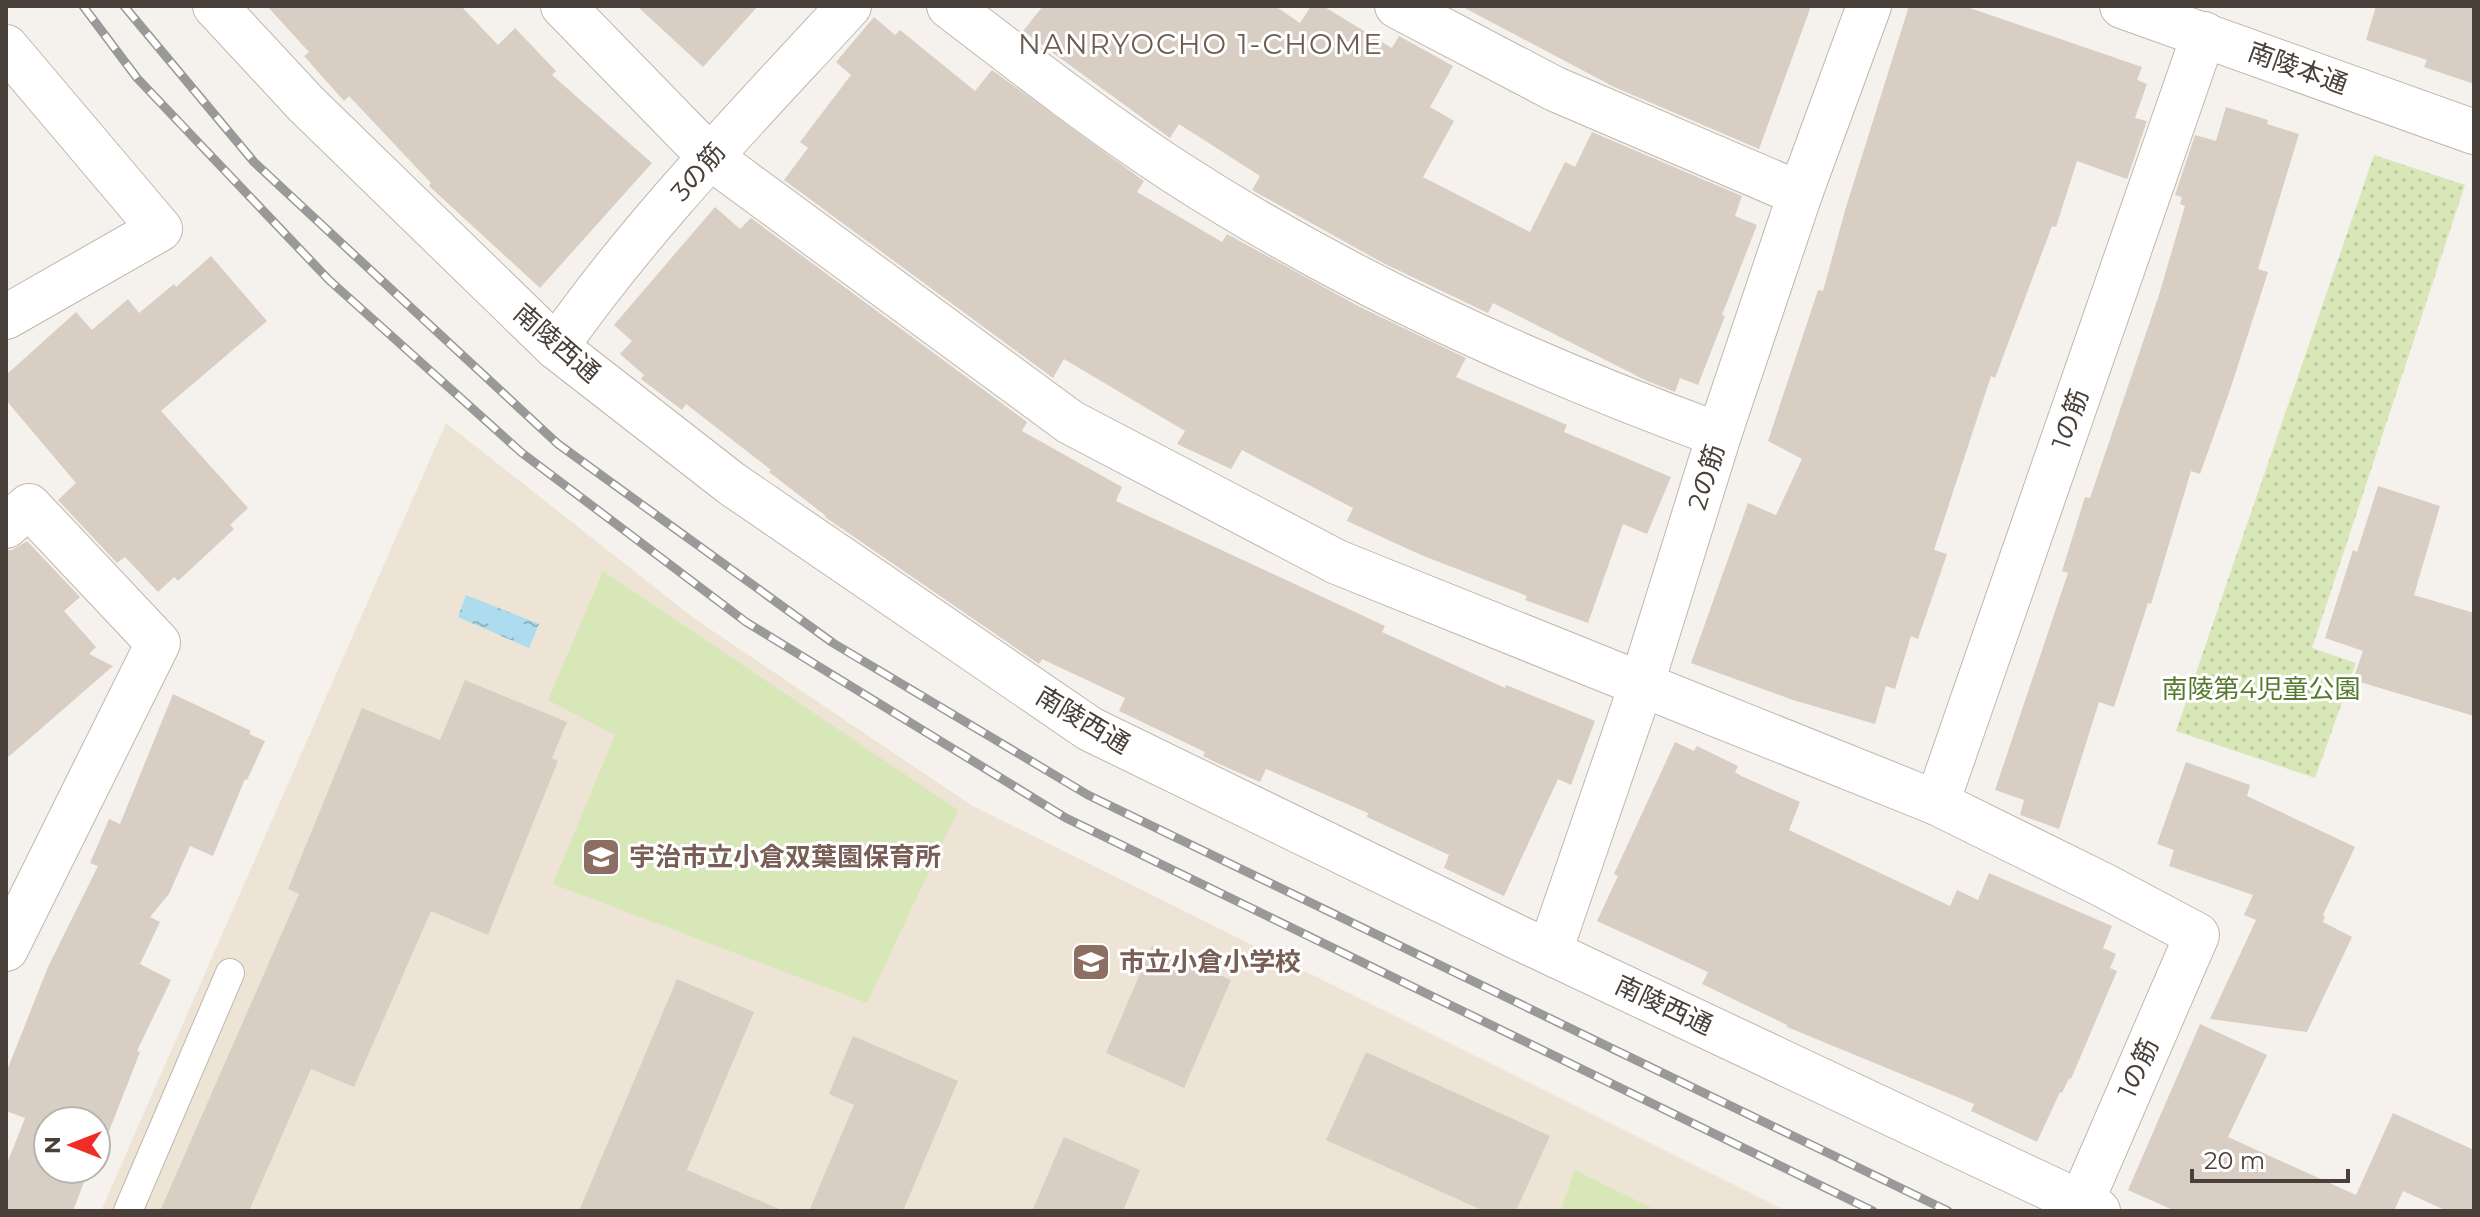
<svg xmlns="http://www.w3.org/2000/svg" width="2480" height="1217" viewBox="0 0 2480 1217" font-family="Montserrat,'Noto Sans JP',sans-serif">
<defs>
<pattern id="park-dots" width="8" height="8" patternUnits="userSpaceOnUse" patternTransform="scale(2)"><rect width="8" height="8" fill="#d8e7b7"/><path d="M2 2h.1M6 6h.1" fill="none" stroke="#bbc79e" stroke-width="1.8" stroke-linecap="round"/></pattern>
<pattern id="water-ripples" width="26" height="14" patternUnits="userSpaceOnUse" patternTransform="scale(2)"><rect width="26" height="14" fill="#acdcee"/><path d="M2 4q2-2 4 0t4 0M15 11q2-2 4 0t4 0" fill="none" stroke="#8eb4c2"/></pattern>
</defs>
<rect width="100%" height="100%" fill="#f5f1ec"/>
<!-- education -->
<polygon fill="#ede4d6" points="446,423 695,619 971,805 1787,1211 101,1211"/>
<!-- grass -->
<g fill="#d8e7b7">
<polygon points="603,571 958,810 867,1003 553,884 615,735 548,700"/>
<polygon points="1575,1170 1658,1211 1560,1211"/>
</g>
<!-- park -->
<polygon fill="url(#park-dots)" points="2374,155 2465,185 2312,648 2356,663 2315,778 2176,731"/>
<!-- water -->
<polygon fill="url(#water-ripples)" points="466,595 539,624 529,648 458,617"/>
<!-- building -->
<g fill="#d9cec4">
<polygon points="267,6 461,6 498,45 515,28 556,71 552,75 652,163 540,288 429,186 431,183 349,96 344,101 304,56 309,52"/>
<polygon points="637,6 758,6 703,67"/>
<polygon points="1043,6 1275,6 1300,23 1311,6 1323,6 1392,48 1399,36 1453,66 1430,107 1454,121 1423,177 1530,232 1565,162 1575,167 1592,132 1742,196 1735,216 1757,225 1722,315 1725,316 1698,385 1680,378 1675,392 1647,381 1493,303 1488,313 1383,263 1252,190 1260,176 1179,124 1170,138 1023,31"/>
<polygon points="1461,6 1811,6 1759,149 1614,87"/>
<polygon points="1909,6 1964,6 2142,67 2137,80 2147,84 2135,118 2147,121 2127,179 2077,161 2056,227 2052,226 1995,378 1991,376 1934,550 1947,554 1918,639 1911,636 1895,689 1886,686 1875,724 1793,700 1691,663 1748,503 1776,515 1802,459 1768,441 1818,290 1823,291 1846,207"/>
<polygon points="2376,6 2474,6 2474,84 2424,67 2427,60 2366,40"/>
<polygon points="874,17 895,35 900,30 975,91 992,70 1144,181 1137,192 1222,242 1227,234 1360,307 1466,358 1456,377 1567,425 1564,432 1671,477 1647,534 1623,524 1588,623 1525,600 1527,596 1421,555 1347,521 1353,508 1242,450 1231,469 1177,444 1185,431 1064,359 1053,378 784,180 808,148 800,142 851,75 836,62"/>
<polygon points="2226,107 2268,120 2267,124 2299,134 2258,269 2268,272 2230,390 2200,474 2191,471 2151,604 2148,603 2114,707 2099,702 2059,829 2020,815 2024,800 1995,790 2068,573 2062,571 2085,497 2090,498 2159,295 2185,206 2180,204 2182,197 2175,195 2195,135 2216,141"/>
<polygon points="715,207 740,229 751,218 1027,422 1022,431 1122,487 1116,501 1385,626 1382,632 1505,688 1506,685 1595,721 1571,785 1558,779 1504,896 1444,868 1449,855 1367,817 1368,813 1266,769 1260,782 1217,763 1203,756 1205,752 1119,711 1125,698 1042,659 1039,664 825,517 826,516 769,472 771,470 686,404 682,410 641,379 644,375 620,354 632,341 614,325"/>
<polygon points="211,256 267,321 161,411 248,508 230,525 234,529 178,581 174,577 158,592 125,557 117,563 58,500 76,483 6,400 6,375 76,312 92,330 128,299 139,313 174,284 176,287"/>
<polygon points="2378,486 2440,506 2414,595 2474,613 2474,716 2353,680 2363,651 2325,638 2353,550 2357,552"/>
<polygon points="27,541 80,597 64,611 96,647 89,654 113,666 6,759 6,550 12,550"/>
<polygon points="465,680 567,722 552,758 558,761 488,935 431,911 354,1087 311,1069 249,1211 160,1211 299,894 288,889 362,708 440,740"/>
<polygon points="173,694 251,731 249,734 265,741 247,780 245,779 213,856 190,846 169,894 150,917 160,922 140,964 171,980 137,1051 140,1052 102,1149 98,1147 96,1151 96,1121 48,1121 48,1169 89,1169 73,1211 6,1211 6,1166 25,1118 6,1111 6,1073 48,967 98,866 90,863 109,819 120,824"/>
<polygon points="1675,742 1694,751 1697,746 1738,766 1735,772 1741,776 1800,802 1789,830 1950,906 1957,890 1978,900 1989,873 2112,926 2103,948 2116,954 2110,968 2117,971 2071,1079 2069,1078 2062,1093 2060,1092 2037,1142 1971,1111 1974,1104 1787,1027 1787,1025 1702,984 1708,972 1597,921 1618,876 1614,874"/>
<polygon points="2186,762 2250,785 2247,796 2355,847 2323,915 2325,916 2323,922 2352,937 2307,1032 2210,1019 2256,920 2244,915 2253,895 2169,866 2174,850 2157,844"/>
<polygon points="1152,946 1231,980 1184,1088 1106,1053"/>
<polygon points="677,979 754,1012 687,1170 784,1211 579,1211"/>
<polygon points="2200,1024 2267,1055 2228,1137 2356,1195 2393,1113 2474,1150 2474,1211 2447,1211 2403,1191 2394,1211 2175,1211 2128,1190"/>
<polygon points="853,1036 958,1081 903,1211 809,1211 854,1105 829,1094"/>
<polygon points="1366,1052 1550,1136 1516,1211 1484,1211 1326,1140"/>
<polygon points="1064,1137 1140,1170 1123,1211 1032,1211"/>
</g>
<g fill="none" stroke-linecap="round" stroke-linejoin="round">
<!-- lane casing -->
<g stroke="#c0b7ae" stroke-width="30">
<polyline id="lane" points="128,1211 230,973"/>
</g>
<!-- street casing -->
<g stroke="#c0b7ae" stroke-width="46">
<g id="street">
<polyline points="215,6 306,104 556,347 732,484 1090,729 1517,937 2098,1211"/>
<polyline points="563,6 710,157 1070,422 1337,562 1937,803 2103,885 2197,935 2081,1203"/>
<path d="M949,6c74,57 147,114 225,165 171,111 355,194 545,264"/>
<polyline points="1397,6 1555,89 1800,194"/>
<polyline points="2122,6 2474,132"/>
<polyline points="6,47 160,229 6,317"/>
<path d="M556,347c86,-123 192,-231 293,-341"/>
<polyline points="6,526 29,506 158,643 6,949"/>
<polyline points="1937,803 2204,34"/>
<polyline points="1550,951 1642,683 1719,435 1800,194 1869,6"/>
</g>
</g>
<!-- lane -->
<use href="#lane" stroke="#fff" stroke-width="28"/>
<!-- street -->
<use href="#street" stroke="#fff" stroke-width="44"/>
<!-- rail casing -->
<g stroke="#999" stroke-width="9">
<g id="rail">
<polyline points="83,6 137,78 329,280 522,453 746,622 1066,818 1873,1211"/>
<polyline points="124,6 254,162 558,444 833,643 1088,795 1948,1211"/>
</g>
</g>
<!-- rail -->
<use href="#rail" stroke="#fff" stroke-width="6" stroke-dasharray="18" stroke-linecap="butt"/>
</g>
<!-- icons -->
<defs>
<g id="school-square" transform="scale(2)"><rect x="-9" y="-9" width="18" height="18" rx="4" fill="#8d6e63" stroke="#fff"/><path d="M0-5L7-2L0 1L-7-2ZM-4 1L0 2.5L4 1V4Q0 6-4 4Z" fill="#fff"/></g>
</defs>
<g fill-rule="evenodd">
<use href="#school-square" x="601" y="857"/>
<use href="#school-square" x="1091" y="962"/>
</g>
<g text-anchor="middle" stroke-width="6" stroke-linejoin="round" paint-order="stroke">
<!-- street labels -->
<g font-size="26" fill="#494139" stroke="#fff">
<text transform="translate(2298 68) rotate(20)" y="9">南陵本通</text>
<text transform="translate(698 172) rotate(-49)" y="9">3の筋</text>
<text transform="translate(557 343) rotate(41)" y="9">南陵西通</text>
<text transform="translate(2070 419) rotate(-71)" y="9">1の筋</text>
<text transform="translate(1706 477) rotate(-73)" y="9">2の筋</text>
<text transform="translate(1083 720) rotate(31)" y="9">南陵西通</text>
<text transform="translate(1664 1005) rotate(25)" y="9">南陵西通</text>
<text transform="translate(2138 1068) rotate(-66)" y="9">1の筋</text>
</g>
<!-- park labels -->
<g font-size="26" fill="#55792e" stroke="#fff">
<text x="2261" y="698">南陵第4児童公園</text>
</g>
<!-- education labels -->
<g font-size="26" font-weight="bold" fill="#785e54" stroke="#fff" text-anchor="start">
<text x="629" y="866">宇治市立小倉双葉園保育所</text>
<text x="1119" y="971">市立小倉小学校</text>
</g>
<!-- neighbourhood labels -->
<g font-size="28" letter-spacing="2" fill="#6c5d51" stroke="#fff">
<text x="1201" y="54">NANRYOCHO 1-CHOME</text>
</g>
</g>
<!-- border -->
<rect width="2480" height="1217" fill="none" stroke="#494139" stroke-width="16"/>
<!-- north arrow -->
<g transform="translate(72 1145) rotate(270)"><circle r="38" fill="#ffffff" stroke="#b6b3b0" stroke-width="2"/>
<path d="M0-6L14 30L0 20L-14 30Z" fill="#ef2c28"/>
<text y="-12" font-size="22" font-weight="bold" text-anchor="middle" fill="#494139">N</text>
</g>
<!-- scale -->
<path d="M2192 1169v12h156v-12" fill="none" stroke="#494139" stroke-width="4"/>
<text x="2204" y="1169" font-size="24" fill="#494139" stroke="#ffffff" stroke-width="6" paint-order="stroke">20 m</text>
</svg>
